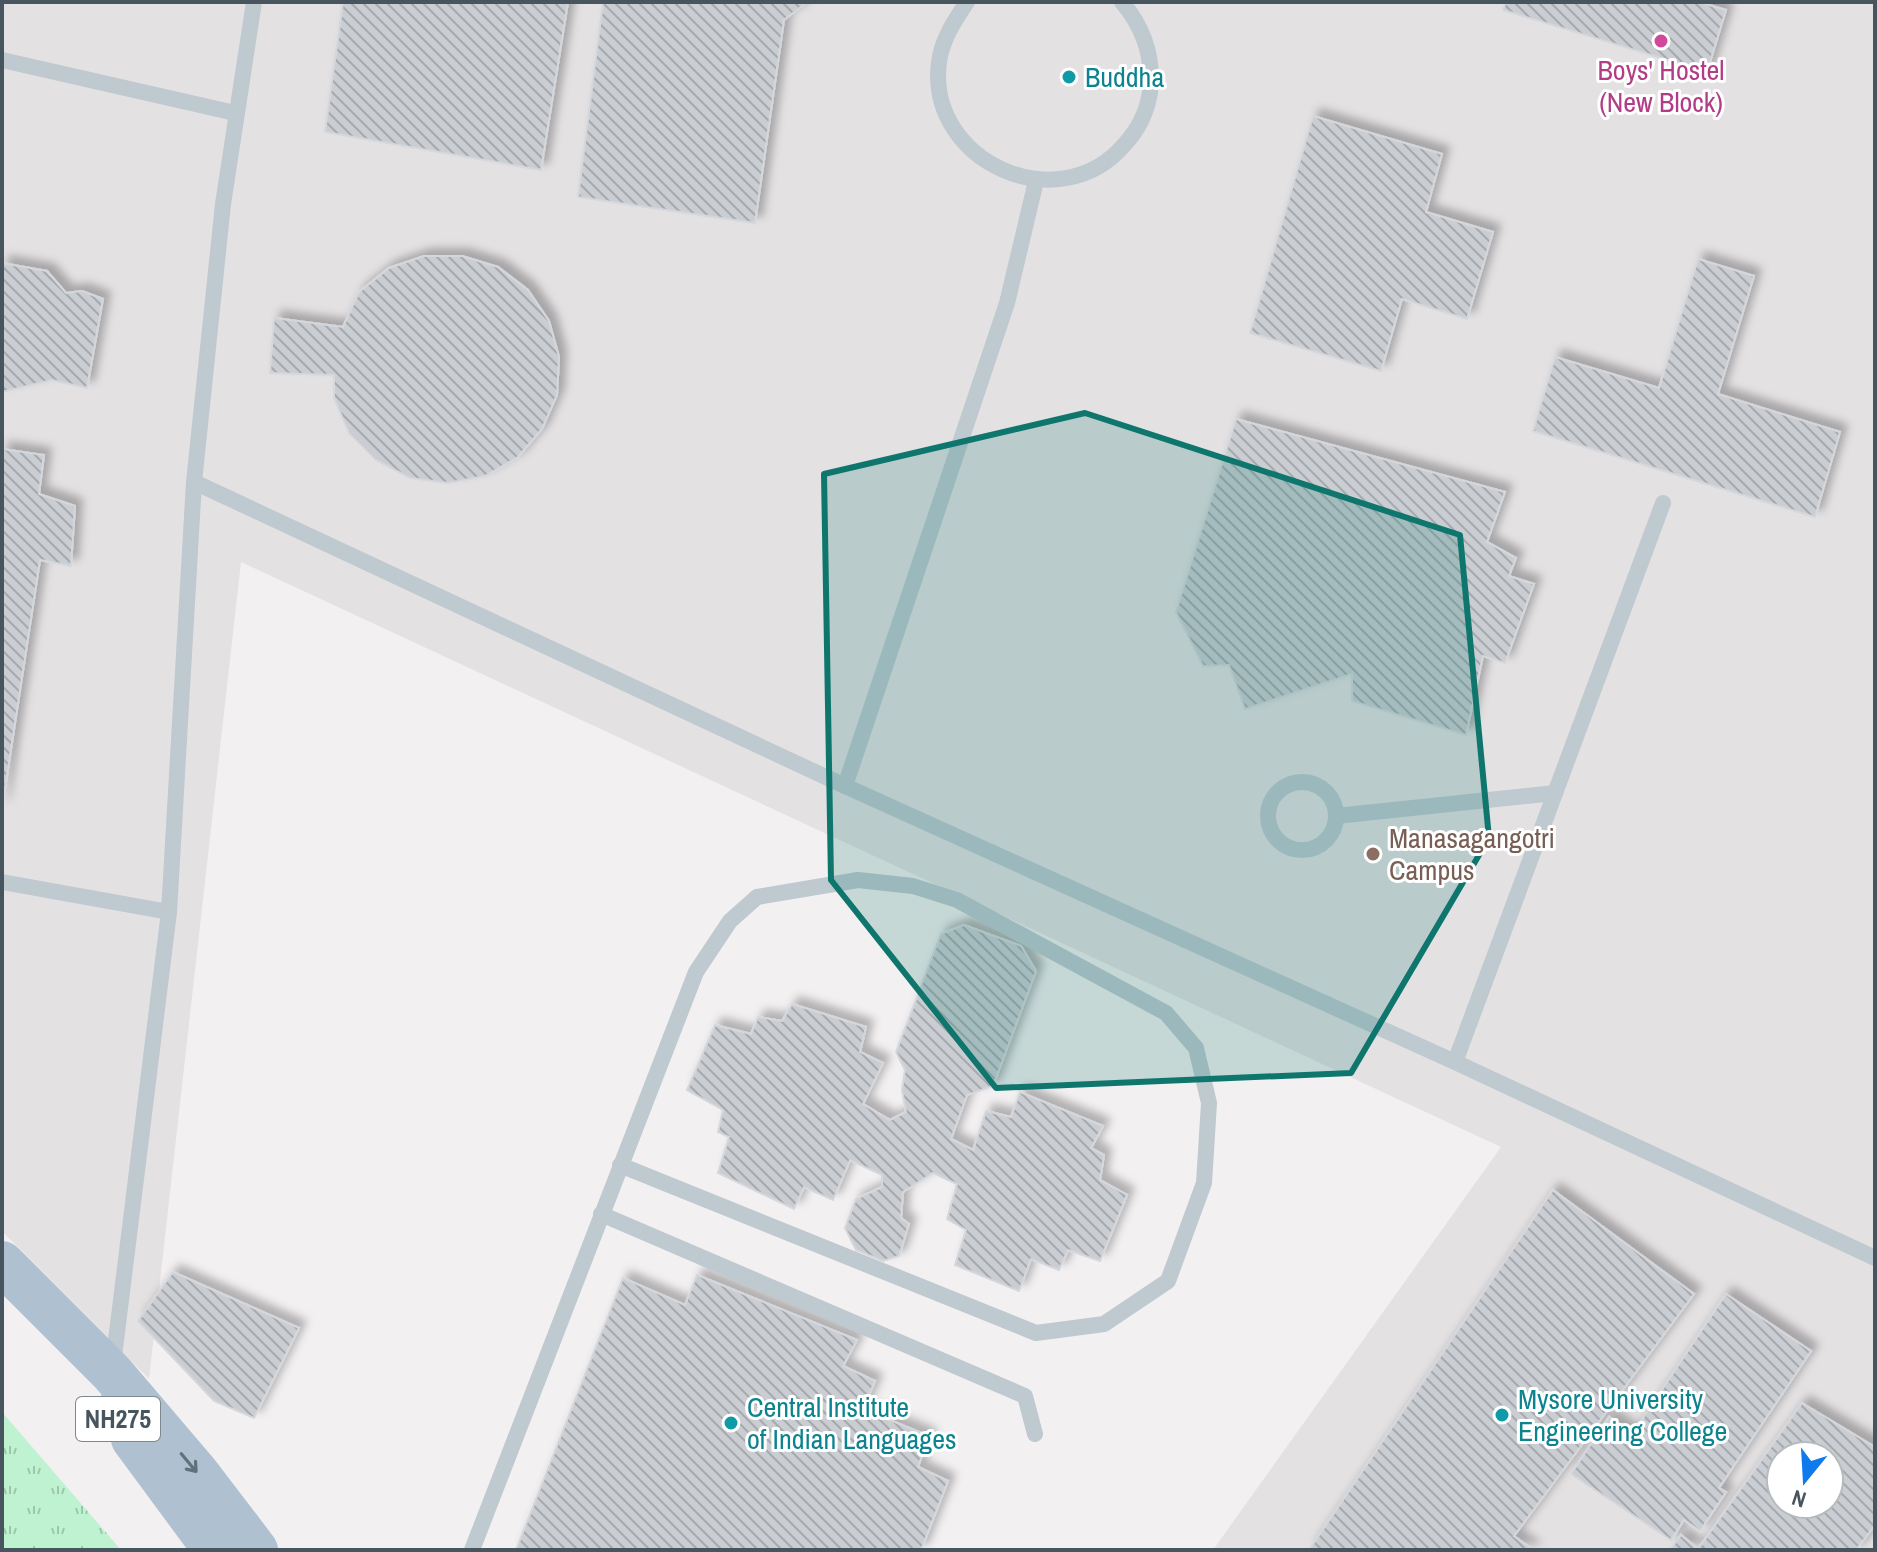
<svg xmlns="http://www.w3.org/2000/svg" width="1877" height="1552" viewBox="0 0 1877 1552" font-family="'Archivo Narrow',sans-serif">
<defs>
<pattern id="park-tufts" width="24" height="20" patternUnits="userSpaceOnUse" patternTransform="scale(2)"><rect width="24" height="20" fill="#bef2d0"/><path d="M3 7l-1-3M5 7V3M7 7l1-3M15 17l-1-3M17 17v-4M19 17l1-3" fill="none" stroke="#9cc7ac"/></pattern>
<pattern id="building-back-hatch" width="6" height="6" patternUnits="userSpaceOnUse" patternTransform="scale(2)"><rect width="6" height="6" fill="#caced3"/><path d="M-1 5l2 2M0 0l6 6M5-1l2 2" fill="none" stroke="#a6aaae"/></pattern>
<filter id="shadow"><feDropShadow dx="7" dy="-7" stdDeviation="4" flood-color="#0004"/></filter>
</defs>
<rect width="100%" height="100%" fill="#f3f0f1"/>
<!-- education -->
<path fill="#e4e1e3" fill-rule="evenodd" d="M2,2h1873v1548h-662l288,-403 -1260,-585 -92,817 -147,-148zM1781,1456h48v48h-48z"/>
<!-- park -->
<polygon fill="url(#park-tufts)" points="2,1412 121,1550 2,1550"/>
<!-- building -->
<g fill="url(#building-back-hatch)" stroke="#d4d7dc" stroke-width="2" fill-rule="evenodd" filter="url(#shadow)">
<polygon points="343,2 568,2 541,170 325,132"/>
<polygon points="603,2 807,2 784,20 755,223 578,197"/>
<polygon points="1506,2 1699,2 1726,10 1707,72 1503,10"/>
<polygon points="1313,116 1442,154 1426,212 1493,232 1467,319 1402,299 1381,371 1250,333"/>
<polygon points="424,256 462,256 498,267 528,290 549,321 559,357 557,395 542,429 518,457 485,476 448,483 410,478 376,460 349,433 334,398 334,375 270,373 274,318 343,327 359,292 389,268"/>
<polygon points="1698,259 1754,276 1718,394 1840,432 1815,517 1533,431 1555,357 1659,388"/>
<polygon points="2,263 47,271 66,293 82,291 103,299 87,388 52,380 2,392"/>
<polygon points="1236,419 1505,492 1487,542 1516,558 1509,576 1534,584 1505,663 1483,656 1466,735 1352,701 1352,674 1245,709 1229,665 1203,666 1176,612"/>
<polygon points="2,449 44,455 39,494 75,506 71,566 40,560 2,808"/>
<polygon points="964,925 1021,946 1036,971 993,1086 967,1095 951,1139 973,1150 986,1111 1011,1117 1020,1092 1103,1126 1091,1148 1104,1155 1100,1180 1127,1195 1100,1261 1068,1250 1059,1270 1031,1259 1019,1291 955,1265 966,1230 947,1219 957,1184 933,1173 903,1192 901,1218 909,1224 899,1256 883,1261 856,1250 845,1228 856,1199 882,1187 882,1175 850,1160 833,1200 804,1187 794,1209 718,1173 729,1137 718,1132 723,1110 687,1090 715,1025 751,1034 758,1017 782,1021 792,1004 866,1027 860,1052 883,1063 863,1104 890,1120 906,1112 902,1090 905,1070 896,1052 941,934"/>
<polygon points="1553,1190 1694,1294 1514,1536 1533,1550 1309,1550"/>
<polygon points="173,1272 299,1328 254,1418 214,1401 138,1321"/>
<polygon points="697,1275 857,1340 843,1366 875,1381 863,1409 929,1436 918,1467 948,1481 921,1550 516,1550 623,1278 685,1305"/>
<polygon points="1726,1294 1811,1351 1719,1488 1726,1492 1700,1531 1684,1520 1671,1540 1571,1474 1609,1417 1633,1433"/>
<path d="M1802,1403l73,44v78l-19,25h-186l11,-15 17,14zM1781,1456h48v48h-48z"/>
</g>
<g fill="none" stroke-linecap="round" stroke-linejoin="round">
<!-- service -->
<g stroke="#bec9d0" stroke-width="16">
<path d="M967,2c-12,18 -25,37 -28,60 -13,100 120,159 185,83 14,-15 23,-32 26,-53 4,-35 -6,-64 -28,-90"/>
<polyline points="2,60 235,113"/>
<polyline points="194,482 845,786 1007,303 1036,181"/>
<circle cx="1302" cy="816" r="34"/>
<polyline points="845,786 1455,1062 1875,1258"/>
<polyline points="1336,816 1555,793"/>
<polyline points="2,882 169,912"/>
<polyline points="1455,1062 1663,503"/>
<polyline points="601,1214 1025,1396 1035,1434"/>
<polyline points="108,1405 169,912 194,482 223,204 254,2"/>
<polyline points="472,1550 696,972 730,921 757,897 858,880 913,886 957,900 1166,1013 1196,1048 1209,1103 1204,1183 1168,1281 1104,1324 1036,1333 620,1165"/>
</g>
<!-- primary -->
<g stroke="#afc1d0" stroke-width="44">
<polyline points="2,1263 112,1373 198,1474 256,1550"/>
<polyline points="133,1439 215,1550"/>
</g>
</g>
<!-- one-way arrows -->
<defs><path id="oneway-shaft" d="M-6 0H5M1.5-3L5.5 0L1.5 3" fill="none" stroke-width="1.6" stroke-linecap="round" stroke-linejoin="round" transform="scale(2)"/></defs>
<use stroke="#61707b" href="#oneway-shaft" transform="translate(189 1463) rotate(50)"/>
<!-- marked area -->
<path fill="#0f766e" fill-opacity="0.2" stroke="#0f766e" stroke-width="6" stroke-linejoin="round" d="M1085,413l375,122 29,303 -138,235 -355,15 -165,-208 -7,-406z"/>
<!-- markers -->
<circle fill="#d1479c" stroke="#fff" stroke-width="3" cx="1661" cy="41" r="8"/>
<g fill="#0f9aa8" stroke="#fff" stroke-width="3">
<circle cx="1069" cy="77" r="8"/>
<circle cx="1502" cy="1415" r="8"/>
<circle cx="731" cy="1423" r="8"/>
</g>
<circle fill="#8d6e63" stroke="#fff" stroke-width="3" cx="1373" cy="854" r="8"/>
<g text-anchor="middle" stroke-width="6" stroke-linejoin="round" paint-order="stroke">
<!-- shield labels -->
<rect fill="#fff" stroke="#7e888f" stroke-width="2" x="76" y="1397" width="84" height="44" rx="6"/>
<g font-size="26" font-weight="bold" fill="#47555f">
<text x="118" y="1428">NH275</text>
</g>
<!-- hotel labels -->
<g font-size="28" fill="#b23c85" stroke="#fff">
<text x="1661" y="80">Boys' Hostel<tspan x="1661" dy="32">(New Block)</tspan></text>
</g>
<!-- culture labels -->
<g font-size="28" fill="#0d838f" stroke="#fff" text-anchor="start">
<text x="1085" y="87">Buddha</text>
<text x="1518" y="1409">Mysore University<tspan x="1518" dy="32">Engineering College</tspan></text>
<text x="747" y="1417">Central Institute<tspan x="747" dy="32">of Indian Languages</tspan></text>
</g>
<!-- education labels -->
<g font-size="28" fill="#785e54" stroke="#fff" text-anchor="start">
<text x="1389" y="848">Manasagangotri<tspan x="1389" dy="32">Campus</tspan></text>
</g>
</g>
<!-- border -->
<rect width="1877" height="1552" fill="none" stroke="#47555f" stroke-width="8"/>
<!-- north arrow -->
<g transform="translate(1805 1480) rotate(198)"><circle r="38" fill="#ffffff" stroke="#b5bbbf" stroke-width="2"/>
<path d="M0-6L14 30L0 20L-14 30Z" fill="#107aed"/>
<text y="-12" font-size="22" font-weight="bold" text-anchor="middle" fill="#47555f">N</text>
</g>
</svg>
